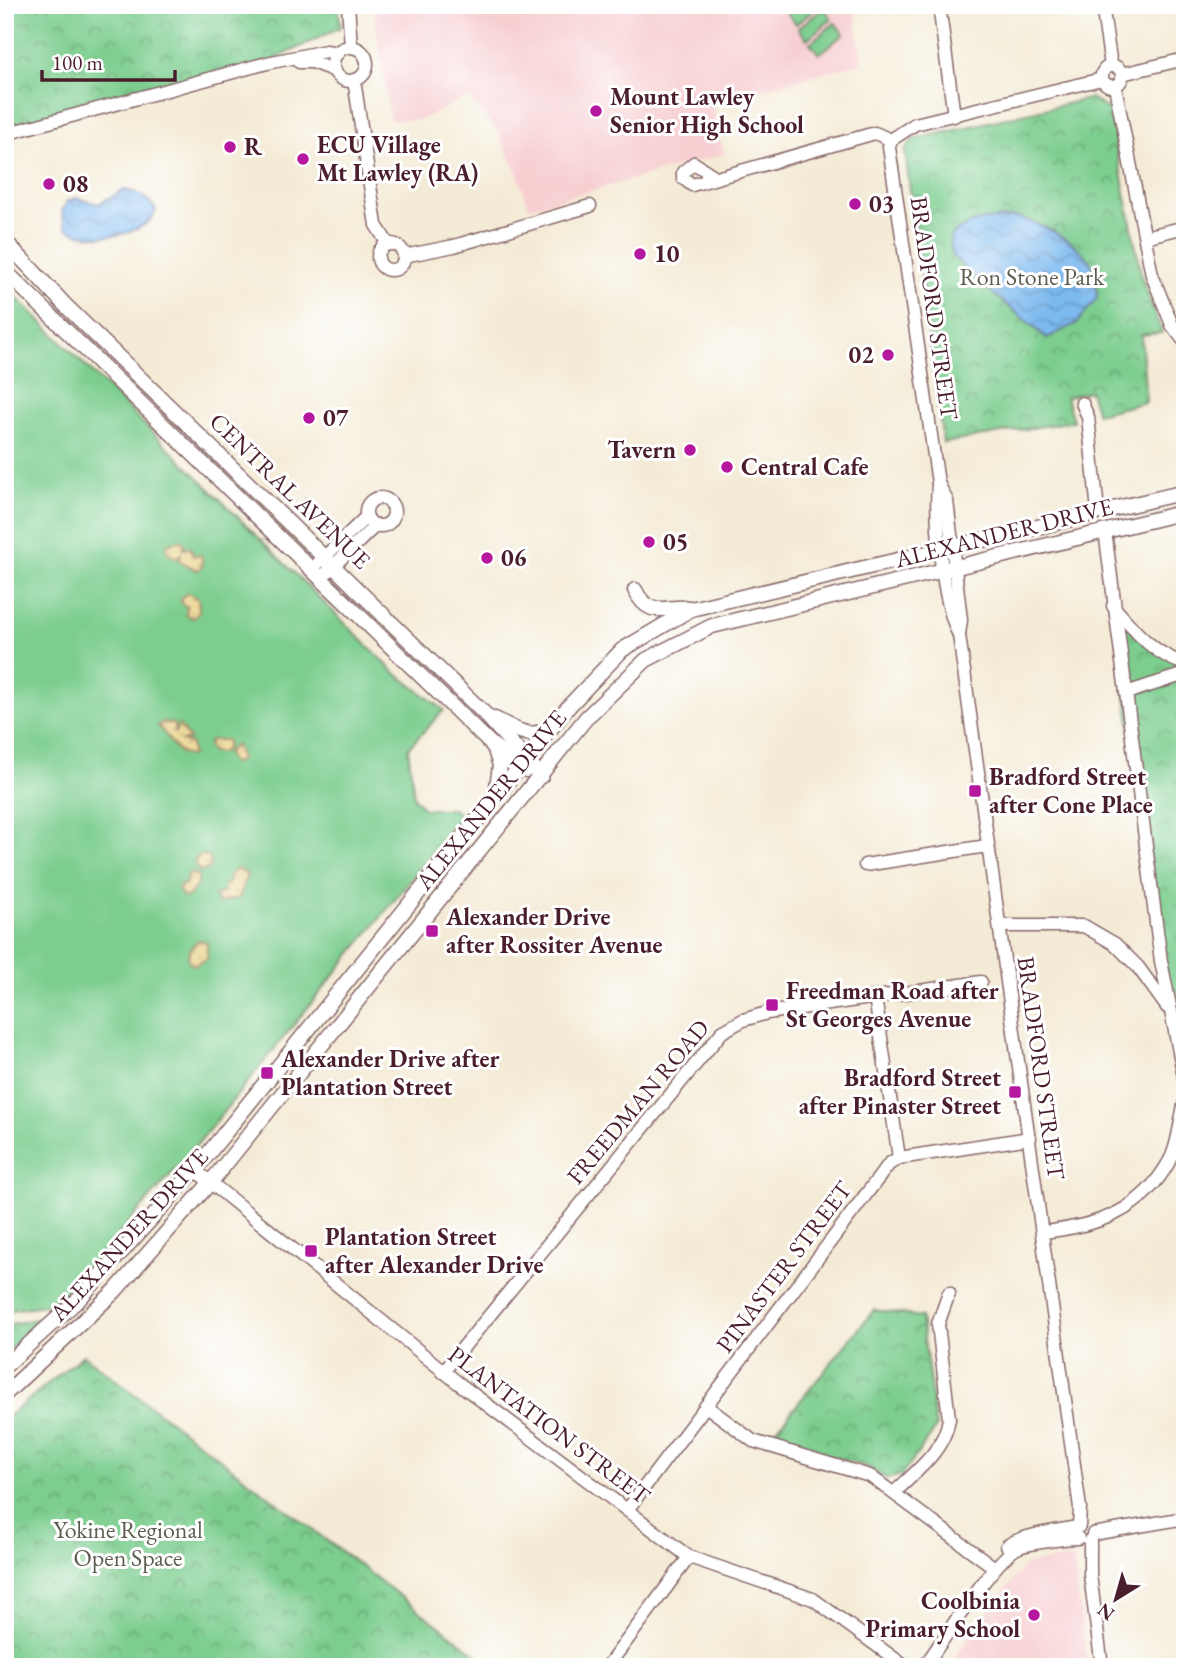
<svg xmlns="http://www.w3.org/2000/svg" width="1190" height="1672" viewBox="0 0 1190 1672" font-family="'EB Garamond',serif">
<defs>
<pattern id="sand-dots" width="8" height="8" patternUnits="userSpaceOnUse" patternTransform="scale(1.75)"><rect width="8" height="8" fill="#eeda9e"/><path d="M2 2h.1M6 6h.1" fill="none" stroke="#cebb88" stroke-width="1.8" stroke-linecap="round"/></pattern>
<pattern id="park-crowns" width="20" height="18" patternUnits="userSpaceOnUse" patternTransform="scale(1.75)"><rect width="20" height="18" fill="#7ccd8e"/><path d="M2 6a3 3 0 1 1 6 0M12 15a3 3 0 1 1 6 0" fill="none" stroke="#68a674"/></pattern>
<pattern id="water-waves" width="16" height="10" patternUnits="userSpaceOnUse" patternTransform="scale(1.75)"><rect width="16" height="10" fill="#7cb9ef"/><path d="M0 5q4-4 8 0t8 0" fill="none" stroke="#6896c2"/></pattern>
</defs>
<rect width="100%" height="100%" fill="#fff"/>
<filter id="ink" filterUnits="userSpaceOnUse"><feTurbulence type="fractalNoise" baseFrequency=".0143" numOctaves="2"/><feDisplacementMap in="SourceGraphic" scale="14" xChannelSelector="R" yChannelSelector="G"/><feConvolveMatrix kernelMatrix="1 2 1 2 8 2 1 2 1" color-interpolation-filters="sRGB"/></filter>
<filter id="wash" filterUnits="userSpaceOnUse"><feTurbulence type="fractalNoise" baseFrequency=".00686" numOctaves="4" result="noise"/><feDisplacementMap in="SourceGraphic" scale="28" xChannelSelector="R" yChannelSelector="G"/><feGaussianBlur stdDeviation="1.57" result="paint"/><feColorMatrix in="noise" values="0 0 0 0 0 0 0 0 0 0 0 0 0 0 0 0 0 1.4 0 .05"/><feComposite in="paint" operator="in"/></filter>
<g filter="url(#wash)">
<rect width="100%" height="100%" fill="#f4ebd6"/>
<!-- built -->
<g fill="#f7cfd1">
<polygon points="373,5 854,5 862,63 711,102 724,154 529,208 515,167 496,130 468,97 420,120 390,120"/>
<polygon points="1073,1558 1088,1667 947,1667 1025,1564"/>
</g>
<!-- green -->
<g fill="#7ccd8e" stroke="#63765c" stroke-width="2">
<polygon points="797,5 820,5 796,24 787,13"/>
<polygon points="824,8 832,19 807,39 798,28"/>
<polygon points="835,23 844,34 819,54 810,43"/>
<polygon points="5,286 392,670 444,710 408,748 414,798 425,809 453,809 460,815 402,891 195,1147 67,1293 51,1304 5,1311"/>
</g>
<!-- sand -->
<g fill="url(#sand-dots)" stroke="#9c7c64" stroke-width="2">
<polygon points="180,540 185,544 183,549 190,547 193,555 202,556 202,566 197,570 179,561 181,554 175,558 167,552 167,544"/>
<polygon points="188,593 198,598 199,611 194,618 186,615 187,607 181,603 182,597"/>
<path d="M163,722l11,2 1,8 4,-7 10,14 -7,2 9,3 1,11c-18,3 -23,-21 -34,-29z"/>
<polygon points="211,740 226,740 228,746 222,753 212,752 208,746"/>
<polygon points="236,745 241,759 233,764 226,753"/>
<circle cx="203" cy="863" r="8"/>
<polygon points="238,869 247,874 239,898 218,903 215,895 224,892 224,885 229,882 229,875"/>
<polygon points="189,873 198,875 198,883 189,896 183,897 178,889 186,882"/>
<polygon points="198,940 207,942 207,959 194,965 188,961 189,951"/>
</g>
<!-- park -->
<g fill="url(#park-crowns)" stroke="#63765c" stroke-width="2">
<polygon points="5,5 338,5 341,27 267,63 5,132"/>
<polygon points="1091,98 1109,110 1142,279 1162,333 1141,335 1146,402 1097,414 1090,391 1066,397 1073,421 943,443 905,151 912,140"/>
<polygon points="1113,606 1138,636 1185,664 1179,676 1185,685 1185,1061 1171,1013"/>
<polygon points="874,1310 921,1317 936,1428 902,1475 887,1479 865,1466 769,1439"/>
<polygon points="42,1318 5,1354 5,1325"/>
<polygon points="83,1355 493,1667 5,1667 5,1419"/>
</g>
<!-- water -->
<g fill="url(#water-waves)" stroke="#636c8d" stroke-width="2">
<path d="M124,190c15,2 23,7 32,20 -9,28 -69,33 -90,18l-4,-16 5,-11 9,-3 22,6z"/>
<path d="M1017,217c27,8 72,28 79,59 1,7 0,15 1,22l-20,25 -30,15 -76,-63 -19,-20 -2,-18c17,-19 43,-18 67,-20z"/>
</g>
</g>
<g filter="url(#ink)">
<g fill="none" stroke-linecap="round" stroke-linejoin="round">
<!-- minor casing -->
<g stroke="#866667" stroke-width="15">
<g id="minor">
<polyline points="348,5 351,46"/>
<polyline points="939,5 954,116"/>
<polyline points="1102,5 1111,66"/>
<circle cx="350" cy="64" r="17"/>
<polyline points="299,62 312,62 335,71"/>
<circle cx="1112" cy="76" r="10"/>
<polyline points="1122,74 1185,59"/>
<polyline points="354,80 376,225 388,244"/>
<polyline points="1115,86 1152,275 1172,325 1185,342"/>
<polyline points="5,134 267,63 326,51 338,53"/>
<path d="M891,140l-2,7 49,336c-3,39 4,117 21,152"/>
<polyline points="891,140 915,124 1102,79"/>
<polyline points="714,176 694,163 683,172 683,178 692,185 875,133 891,140"/>
<polyline points="1145,237 1185,227"/>
<circle cx="391" cy="257" r="13"/>
<polyline points="404,256 454,246 590,206"/>
<polyline points="1082,403 1088,417 1098,511"/>
<polyline points="938,483 947,501 961,620 959,635 1080,1508 1079,1526"/>
<circle cx="380" cy="512" r="14"/>
<polyline points="1105,531 1161,961 1185,1082"/>
<polyline points="312,569 366,517"/>
<polyline points="321,578 376,525"/>
<path d="M1113,606c22,25 40,48 72,58"/>
<polyline points="1126,693 1185,674"/>
<polyline points="865,865 987,846"/>
<polyline points="1000,926 1084,926 1115,944 1138,967 1167,1007"/>
<polyline points="875,997 899,1158"/>
<polyline points="195,1170 457,1382 689,1557 813,1599 906,1667"/>
<path d="M1043,1232c54,-6 99,-20 127,-72 9,-16 10,-41 15,-58"/>
<polyline points="443,1372 722,1032 743,1020 767,1013 981,982"/>
<polyline points="706,1406 753,1441 870,1476 995,1568"/>
<path d="M894,1493c22,-22 50,-42 55,-74l-11,-95 11,-31"/>
<polyline points="627,1510 889,1164 899,1158 1030,1138"/>
<polyline points="1093,1534 1185,1518"/>
<polyline points="1090,1540 1090,1575 1102,1667"/>
<path d="M1007,1546c11,-10 54,-16 71,-19"/>
<polyline points="607,1667 689,1557"/>
<path d="M924,1667c19,-26 70,-109 95,-120 10,-4 47,-9 59,-9"/>
</g>
</g>
<!-- major casing -->
<g stroke="#866667" stroke-width="17">
<g id="major">
<polyline points="5,241 65,305 487,716 541,776"/>
<polyline points="5,271 492,745 526,770"/>
<path d="M635,590c15,30 29,15 55,18"/>
<path d="M495,719c20,10 34,21 55,10"/>
<polyline points="494,747 500,765 496,795"/>
<polyline points="5,1366 80,1298 195,1170 569,706 622,650 691,609 1185,492"/>
<polyline points="5,1394 115,1291 210,1183 587,717 646,660 712,626 1185,512"/>
</g>
</g>
<!-- minor -->
<use href="#minor" stroke="#fff" stroke-width="12"/>
<!-- major -->
<use href="#major" stroke="#fff" stroke-width="14"/>
</g>
</g>
<!-- markers -->
<g fill="#b5179e" stroke="#fff" stroke-width="2.5">
<circle cx="596" cy="111" r="7"/>
<circle cx="230" cy="147" r="7"/>
<circle cx="303" cy="159" r="7"/>
<circle cx="49" cy="184" r="7"/>
<circle cx="855" cy="204" r="7"/>
<circle cx="640" cy="254" r="7"/>
<circle cx="888" cy="355" r="7"/>
<circle cx="309" cy="418" r="7"/>
<circle cx="690" cy="450" r="7"/>
<circle cx="727" cy="467" r="7"/>
<circle cx="649" cy="542" r="7"/>
<circle cx="487" cy="558" r="7"/>
<rect x="968" y="784" width="14" height="14" rx="3.5"/>
<rect x="425" y="924" width="14" height="14" rx="3.5"/>
<rect x="765" y="998" width="14" height="14" rx="3.5"/>
<rect x="260" y="1066" width="14" height="14" rx="3.5"/>
<rect x="1008" y="1085" width="14" height="14" rx="3.5"/>
<rect x="304" y="1244" width="14" height="14" rx="3.5"/>
<circle cx="1034" cy="1615" r="7"/>
</g>
<g text-anchor="middle" stroke-width="6" stroke-linejoin="round" paint-order="stroke">
<!-- poi labels -->
<g font-size="24" font-weight="bold" fill="#4a1f2b" stroke="#fff" text-anchor="start">
<text x="610" y="105">Mount Lawley<tspan x="610" dy="28">Senior High School</tspan></text>
<text x="317" y="153">ECU Village<tspan x="317" dy="28">Mt Lawley (RA)</tspan></text>
<text x="244" y="155">R</text>
<text x="63" y="192">08</text>
<text x="869" y="212">03</text>
<text x="654" y="262">10</text>
<text x="874" y="363" text-anchor="end">02</text>
<text x="323" y="426">07</text>
<text x="676" y="458" text-anchor="end">Tavern</text>
<text x="741" y="475">Central Cafe</text>
<text x="663" y="550">05</text>
<text x="501" y="566">06</text>
<text x="989" y="785">Bradford Street<tspan x="989" dy="28">after Cone Place</tspan></text>
<text x="446" y="925">Alexander Drive<tspan x="446" dy="28">after Rossiter Avenue</tspan></text>
<text x="786" y="999">Freedman Road after<tspan x="786" dy="28">St Georges Avenue</tspan></text>
<text x="281" y="1067">Alexander Drive after<tspan x="281" dy="28">Plantation Street</tspan></text>
<text x="1001" y="1086" text-anchor="end">Bradford Street<tspan x="1001" dy="28">after Pinaster Street</tspan></text>
<text x="325" y="1245">Plantation Street<tspan x="325" dy="28">after Alexander Drive</tspan></text>
<text x="1020" y="1609" text-anchor="end">Coolbinia<tspan x="1020" dy="28">Primary School</tspan></text>
</g>
<!-- park labels -->
<g font-size="24" fill="#5c5c4e" stroke="#fff">
<text x="1032" y="285">Ron Stone Park</text>
<text x="128" y="1538">Yokine Regional<tspan x="128" dy="28">Open Space</tspan></text>
</g>
<!-- street labels -->
<g font-size="24" fill="#4a1f2b" stroke="#fff">
<text transform="translate(934 308) rotate(82)" y="8">BRADFORD STREET</text>
<text transform="translate(290 491) rotate(44)" y="8">CENTRAL AVENUE</text>
<text transform="translate(1004 533) rotate(-14)" y="8">ALEXANDER DRIVE</text>
<text transform="translate(491 800) rotate(-51)" y="8">ALEXANDER DRIVE</text>
<text transform="translate(1041 1068) rotate(82)" y="8">BRADFORD STREET</text>
<text transform="translate(638 1102) rotate(-50)" y="8">FREEDMAN ROAD</text>
<text transform="translate(129 1235) rotate(-48)" y="8">ALEXANDER DRIVE</text>
<text transform="translate(784 1267) rotate(-53)" y="8">PINASTER STREET</text>
<text transform="translate(549 1425) rotate(37)" y="8">PLANTATION STREET</text>
</g>
</g>
<!-- margin -->
<rect width="1190" height="1672" fill="none" stroke="#fff" stroke-width="28"/>
<!-- north arrow -->
<g transform="translate(1116 1599) rotate(217)" stroke="#ffffff" stroke-width="5" paint-order="stroke">
<path d="M0-5L12 26L0 18L-12 26Z" fill="#4a1f2b"/>
<text y="-10" font-size="19" font-weight="bold" text-anchor="middle" fill="#4a1f2b">N</text>
</g>
<!-- scale -->
<path d="M42 70v10h133v-10" fill="none" stroke="#4a1f2b" stroke-width="3.5"/>
<text x="52" y="70" font-size="21" fill="#4a1f2b" stroke="#ffffff" stroke-width="5" paint-order="stroke">100 m</text>
</svg>
